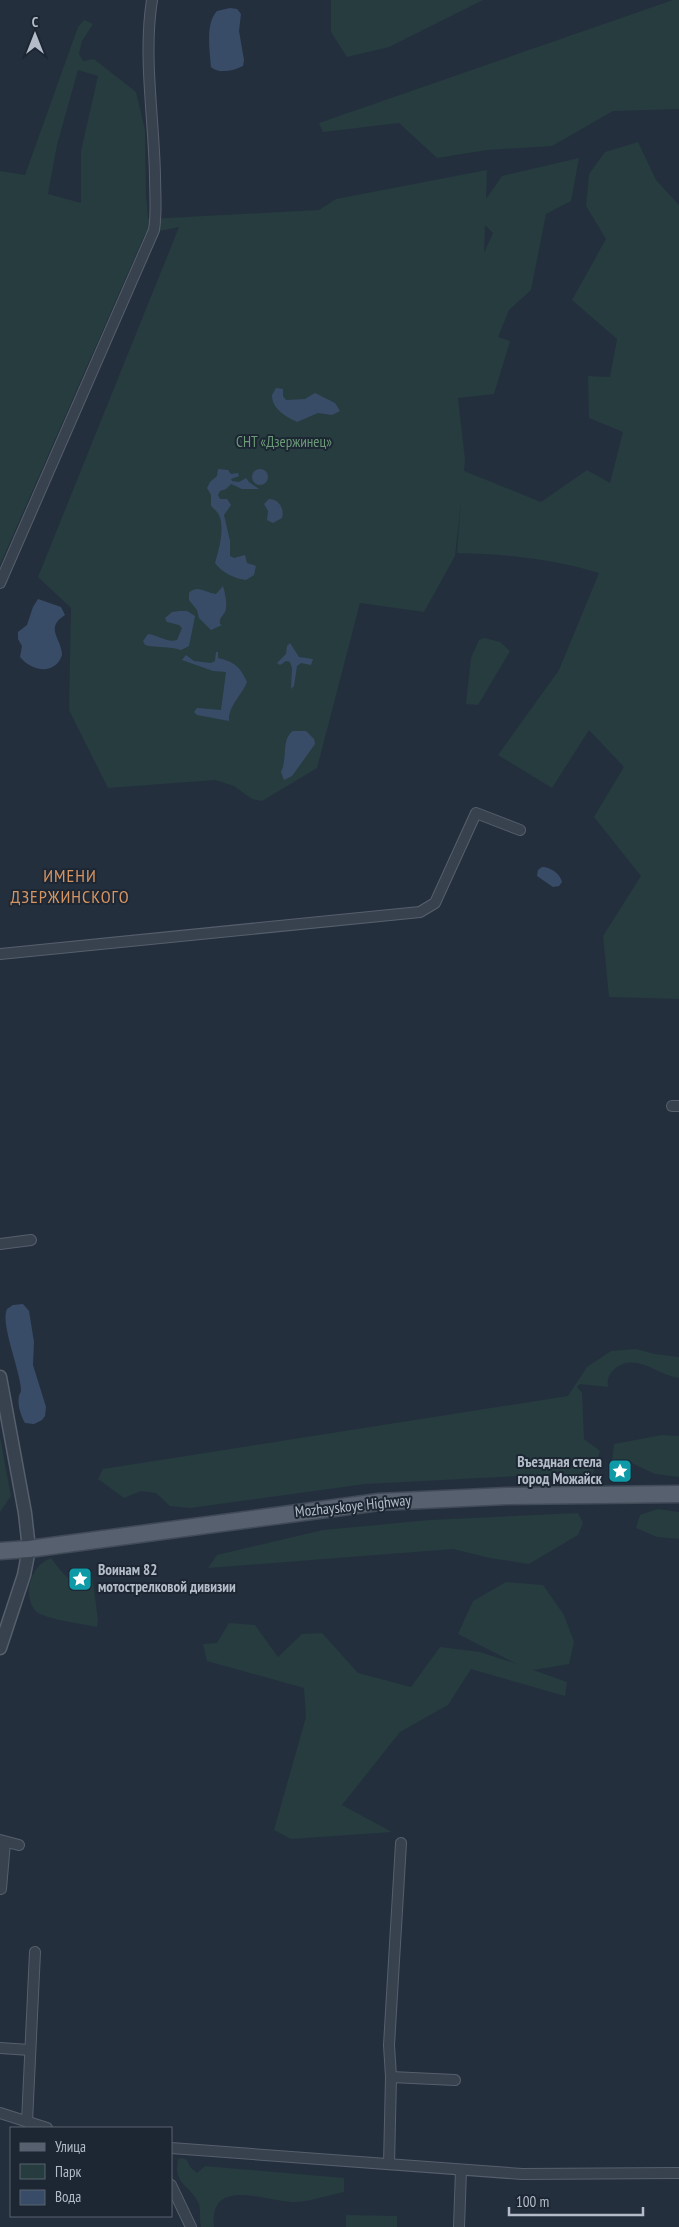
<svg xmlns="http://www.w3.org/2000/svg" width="679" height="2227" viewBox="0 0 679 2227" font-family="'PT Sans Narrow',sans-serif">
<rect width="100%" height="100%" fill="#242f3e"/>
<!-- green -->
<g fill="#263c3f" fill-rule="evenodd">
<polygon points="331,0 483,0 389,47 347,57 331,32"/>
<polygon points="673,0 679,0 679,109 613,111 552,146 487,150 437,158 399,123 323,132 319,123"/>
<path d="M84,20l9,4 -11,17 -3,13 4,7 11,-2 42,33 9,38 1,67 2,22 171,-9 17,-11 151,-29 -1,29 16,-23 77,-18 -8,43 -25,13 -15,76 -22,20 -11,27 12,4 -16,53 -36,4 7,62 -1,11 77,31 46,-32 23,13 13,-51 -34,-14 -1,-42 22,1 7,-38 -45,-39 34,-61 -20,-33 3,-32 16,-22 33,-10 18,38 23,25v794l-70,-2 -6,-61 38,-60 -47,-59 30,-50 -35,-37 -37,58 -54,-33 61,-85 40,-97c-47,-14 -93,-19 -142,-20l4,-51 -6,54 -31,56 -64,-9 -43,165 -55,33 -10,-2 -18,-13 -19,-6 -107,8 -39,-78 2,-102 -33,-31 141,-350 -34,7 -145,331v-394l25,4 53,-148zM78,70l20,6 -17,75v52l-33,-9 9,-49zM485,225l8,8 -9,20z"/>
<polygon points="484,638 500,642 510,651 478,705 466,704 471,658 479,640"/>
<path d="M636,1349l19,5 24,3v21c-21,-3 -42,-25 -62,-11 -8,6 -10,12 -9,20l-28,-3 -3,3 5,6 2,46 16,12 -8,25h-73l-154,8 -175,24 -20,-2 -14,-13 -15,-2 -17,7 -26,-19 5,-10 465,-73 19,-29 24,-16z"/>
<polygon points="662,1435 679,1436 679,1477 655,1474 623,1459 618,1460 615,1468 612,1462 614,1444"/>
<polygon points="0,1437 11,1496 0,1512"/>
<polygon points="658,1509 679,1512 679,1539 657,1537 636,1528 640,1515"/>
<polygon points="578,1513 583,1523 578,1535 529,1564 490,1558 453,1549 208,1568 217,1555 323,1530 430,1520"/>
<path d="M51,1558c10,13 19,27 36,27l-2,-12 3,-4 4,6 6,45 -1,7c-18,-4 -40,-6 -57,-13 -10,-5 -13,-21 -10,-31 4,-13 8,-19 21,-25z"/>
<polygon points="506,1582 543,1585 564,1615 574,1642 569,1664 533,1670 567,1682 565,1696 471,1669 448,1705 400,1732 342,1805 392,1832 291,1839 274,1830 306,1717 304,1688 207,1661 203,1644 217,1643 229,1623 255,1625 278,1657 302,1634 322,1633 358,1673 411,1687 440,1647 480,1652 517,1664 458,1634 473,1601"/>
<path d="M182,2158l5,2 3,7 7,6 8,-7 139,12v14c-15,3 -38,11 -53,10 -27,-1 -82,-26 -77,25h-13c-2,-7 0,-17 -2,-23 -9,-20 -26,-18 -21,-45z"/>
<polygon points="346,2215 397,2216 397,2227 346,2227"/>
</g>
<!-- water -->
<g fill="#394c67">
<path d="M230,8l7,1 4,5 -2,17 5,29 -1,6c-10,5 -24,8 -32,1 -1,-17 -6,-43 6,-56z"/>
<path d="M276,388l7,1v7l3,4 19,-1 10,-6 20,10 5,8 -8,4 -14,-2 -21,9c-12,-6 -25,-13 -25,-27z"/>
<path d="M218,469l10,1 3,4 7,-1 1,3 -8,3 1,2 7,1 7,-4 3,4 10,7h-17l-11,-5 -5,5 -6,2 -2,4 2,4h7l4,6 -7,10 6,26v15l4,2 11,-3 2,8 9,3 -2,9 -8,5c-11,-1 -25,-8 -31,-17 4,-13 10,-35 4,-48 -2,-4 -5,-6 -8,-9v-11l-4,-7 3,-6 7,-6z"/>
<circle cx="260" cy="477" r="8"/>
<path d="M269,499c9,0 16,9 13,19l-9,5 -6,-3 1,-9 -4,-7z"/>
<path d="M223,586c2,7 5,19 2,26 -3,5 -6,6 -5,12l2,1 -11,5 -12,-12 -2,-8 -8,-10v-7c8,-9 17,0 27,1z"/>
<path d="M38,599l23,8 4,8c-21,13 -3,24 -3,40 -7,21 -31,16 -42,2l2,-11 -4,-7v-7l9,-7 6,-18z"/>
<path d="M179,611h8l8,5 -6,30 -8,4c-12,-4 -24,-2 -36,-5l-2,-4 5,-7c10,1 19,9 29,6l5,-12 -3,-3 -12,-3 -2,-4 7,-6z"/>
<polygon points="290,643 299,657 313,659 311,665 301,663 297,666 294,686 291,689 292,668 290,662 286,661 280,665 277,663 286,654 287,646"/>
<path d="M216,652h2v6c17,4 22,9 29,24 -5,13 -19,24 -18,39l-32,-6 -3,-3 3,-4 24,2 5,-38 -13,-1 -31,-11 4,-5 8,6 17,2 4,-2z"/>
<path d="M293,731h13l8,8 1,5 -23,32 -8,4 -3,-8c7,-14 0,-33 12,-41z"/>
<path d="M542,867c9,0 18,7 20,15l-3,4 -6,1 -16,-11 1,-6z"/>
<path d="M23,1304l6,7 5,31 -1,23 13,42 -1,9 -3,4 -8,4 -9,-1c-4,-7 -8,-19 -6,-27 1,-4 2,-2 2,-7 -1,-19 -21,-66 -14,-80l6,-4z"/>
</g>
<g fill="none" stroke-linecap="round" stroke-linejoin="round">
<!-- minor casing -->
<g stroke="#565f6c" stroke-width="12">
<g id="minor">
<path d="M0,583l154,-353c3,-18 1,-36 1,-54 -1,-57 -12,-120 -3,-176"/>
<polyline points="0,954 420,912 435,903 476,813 520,830"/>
<polyline points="672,1106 679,1106"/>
<polyline points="0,1244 31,1240"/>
<polyline points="0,1840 19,1845"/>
<polyline points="1,1889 5,1842"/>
<polyline points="0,2048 30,2050"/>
<polyline points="391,2077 455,2080"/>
<polyline points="0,2113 47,2128"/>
<polyline points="27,2122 35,1952"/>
<polyline points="171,2148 522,2174 679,2173"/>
<polyline points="389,2164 391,2077 389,2045 401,1843"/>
<polyline points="171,2185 191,2227"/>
<polyline points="459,2227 461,2170"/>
</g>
</g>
<!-- tertiary casing -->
<g stroke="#565f6c" stroke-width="15">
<polyline id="tertiary" points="0,1377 25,1513 29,1549 24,1575 0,1648"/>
</g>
<!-- primary casing -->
<g stroke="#414a57" stroke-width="19">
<polyline id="primary" points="0,1551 29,1549 379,1502 507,1496 679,1494"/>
</g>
<!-- minor -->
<use href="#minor" stroke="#38414e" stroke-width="10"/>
<!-- tertiary -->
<use href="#tertiary" stroke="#38414e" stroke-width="12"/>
<!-- primary -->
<use href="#primary" stroke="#56606e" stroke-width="16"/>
</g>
<!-- icons -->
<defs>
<g id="sight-square" transform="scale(1.25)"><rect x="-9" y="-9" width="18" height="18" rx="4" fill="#0f9aa8" stroke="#1d2633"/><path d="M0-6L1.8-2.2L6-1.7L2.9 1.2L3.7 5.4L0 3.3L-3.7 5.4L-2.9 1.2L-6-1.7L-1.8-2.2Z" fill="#fff"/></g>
</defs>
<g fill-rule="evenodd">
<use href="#sight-square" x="620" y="1471"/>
<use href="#sight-square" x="80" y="1579"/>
</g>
<g text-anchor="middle" stroke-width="4" stroke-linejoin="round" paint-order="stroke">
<!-- park labels -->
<g font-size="15" fill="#6b9a76" stroke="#1d2633">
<text x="284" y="447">СНТ «Дзержинец»</text>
</g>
<!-- poi labels -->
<g font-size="15" font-weight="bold" fill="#b4bcc9" stroke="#1d2633" text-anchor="end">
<text x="602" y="1467">Въездная стела<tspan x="602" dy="17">город Можайск</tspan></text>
<text x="98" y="1575" text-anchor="start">Воинам 82<tspan x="98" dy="17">мотострелковой дивизии</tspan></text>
</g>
<!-- street labels -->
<g font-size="15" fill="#b4bcc9" stroke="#1d2633">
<text transform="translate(353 1506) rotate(-6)" y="5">Mozhayskoye Highway</text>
</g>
<!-- quarter labels -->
<g font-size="18" letter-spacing="1" fill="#d59563" stroke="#1d2633">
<text x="70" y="882">ИМЕНИ<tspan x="70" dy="21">ДЗЕРЖИНСКОГО</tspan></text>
</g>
</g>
<!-- legend -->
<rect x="10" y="2127" width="162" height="90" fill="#1d2633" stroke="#59626f"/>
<rect x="20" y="2143" width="25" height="8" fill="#56606e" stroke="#59626f"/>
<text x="55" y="2152" font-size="15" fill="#b4bcc9">Улица</text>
<rect x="20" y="2164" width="25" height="15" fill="#263c3f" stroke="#59626f"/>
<text x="55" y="2177" font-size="15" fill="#b4bcc9">Парк</text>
<rect x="20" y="2190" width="25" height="15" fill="#394c67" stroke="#59626f"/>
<text x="55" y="2202" font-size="15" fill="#b4bcc9">Вода</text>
<!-- north arrow -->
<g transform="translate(35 35)" stroke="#1d2633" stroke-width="4" paint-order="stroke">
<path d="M0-4L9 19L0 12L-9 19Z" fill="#b4bcc9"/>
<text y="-8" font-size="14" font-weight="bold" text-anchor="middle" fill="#b4bcc9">С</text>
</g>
<!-- scale -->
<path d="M509 2207v8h134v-8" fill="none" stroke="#b4bcc9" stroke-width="2.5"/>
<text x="516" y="2207" font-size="15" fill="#b4bcc9" stroke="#1d2633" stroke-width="4" paint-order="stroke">100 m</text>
</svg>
